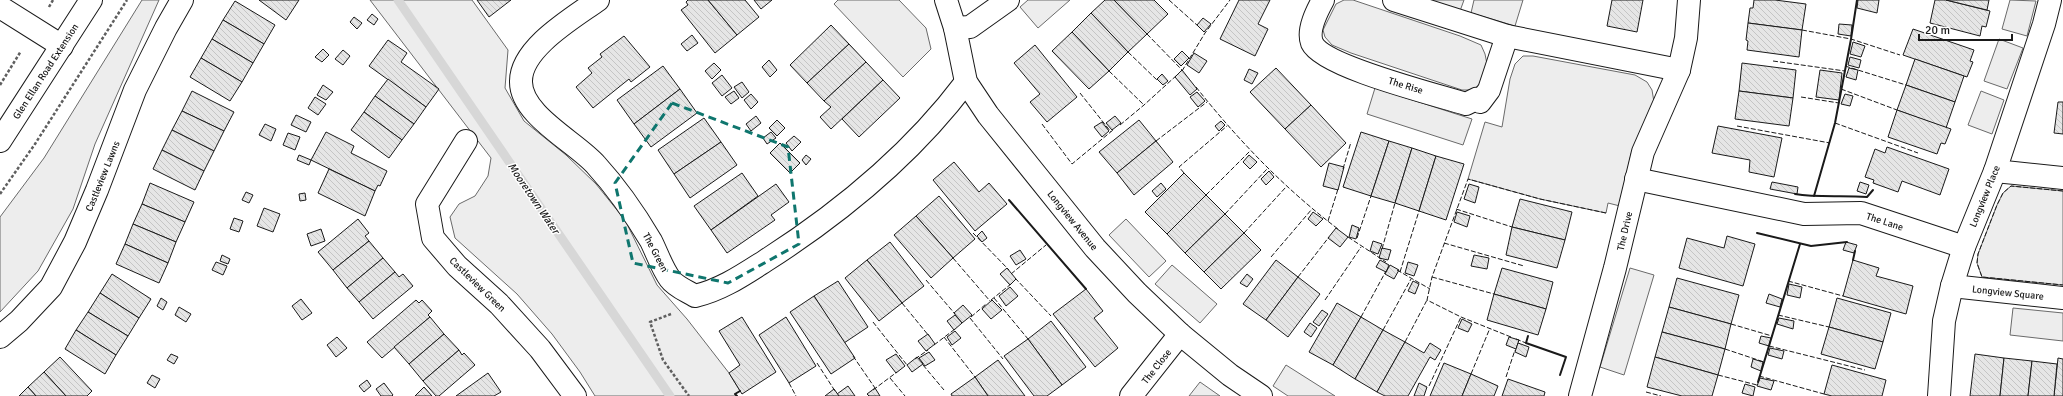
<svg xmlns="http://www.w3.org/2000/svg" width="2063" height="396" viewBox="0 0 2063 396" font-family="Signika,sans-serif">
<defs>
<pattern id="building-back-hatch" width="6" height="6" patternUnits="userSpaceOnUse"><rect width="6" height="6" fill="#e6e6e6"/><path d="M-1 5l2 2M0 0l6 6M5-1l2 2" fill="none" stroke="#c5c5c5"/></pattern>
</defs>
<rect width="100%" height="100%" fill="#fff"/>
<!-- built -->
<g fill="#ededed" stroke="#6a6a6a">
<polygon points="142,0 159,0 95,144 73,209 38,271 0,312 0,217 44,158"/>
<polygon points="370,0 472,0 508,50 505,88 524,121 566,155 596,184 625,220 657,285 687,319 729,373 740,391 735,394 737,396 595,396 580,372 552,334 517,294 455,238 450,217 459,204 475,196 488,176 491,158"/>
<polygon points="838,0 899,0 926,28 931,49 903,77 834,4"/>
<polygon points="1028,0 1070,0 1038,28 1020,7"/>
<polygon points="1344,0 1353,0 1460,36 1481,45 1485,54 1487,64 1479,86 1471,90 1462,90 1351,53 1332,45 1325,37 1323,30 1336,4"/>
<polygon points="1427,0 1464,0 1460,11"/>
<polygon points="1474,0 1523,0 1515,26 1471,13"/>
<polygon points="2010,0 2036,1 2027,36 2002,29"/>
<polygon points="1999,39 2023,48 2007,89 1984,81"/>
<polygon points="1523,56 1533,56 1635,75 1647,82 1652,90 1654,102 1631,154 1620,206 1608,203 1606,213 1540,199 1468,179 1485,122 1502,127 1510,79 1515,64"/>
<polygon points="1375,88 1472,119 1463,145 1367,114"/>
<polygon points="1981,91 2004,100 1992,134 1968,125"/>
<polygon points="2011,186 2063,191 2063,285 1982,277 1977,263 1978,254 1997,205 2003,193"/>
<polygon points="1126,219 1166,261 1149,277 1109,235"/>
<polygon points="1172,265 1217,304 1200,323 1155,284"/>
<polygon points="1630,268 1654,275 1624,375 1600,367"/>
<polygon points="2013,308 2063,313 2063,341 2010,335"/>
<polygon points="1286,365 1335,396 1288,396 1273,386"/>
<polygon points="1200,382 1220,396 1189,396"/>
</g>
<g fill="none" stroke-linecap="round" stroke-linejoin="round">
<!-- stream -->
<polyline stroke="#d7d7d7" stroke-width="9" points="398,0 670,396"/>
</g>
<!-- building -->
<g fill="url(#building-back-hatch)" stroke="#1a1a1a">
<polygon points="259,0 299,0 286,20"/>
<polygon points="477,0 511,0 489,17"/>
<polygon points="688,0 708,0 737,35 715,53 681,10 688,5 686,2"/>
<polygon points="708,0 745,0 759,17 737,35"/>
<polygon points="754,0 772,0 761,9"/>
<polygon points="1105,0 1114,0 1147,34 1128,52 1091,13"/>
<polygon points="1114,0 1154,0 1168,14 1147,34"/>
<polygon points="1239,0 1270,0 1258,24 1268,29 1255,56 1220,39"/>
<polygon points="1612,0 1643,0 1637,32 1607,26"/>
<polygon points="1754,0 1775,0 1806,4 1802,30 1748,23 1750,8 1753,8"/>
<polygon points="1858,0 1879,0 1877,13 1857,8"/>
<polygon points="1935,0 1946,0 1990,11 1986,27 1982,26 1980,36 1930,23"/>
<polygon points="1946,0 1989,0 1987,10"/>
<polygon points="235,1 275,25 264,44 223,20"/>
<polygon points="1091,13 1128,52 1109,71 1072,32"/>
<polygon points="372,14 378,19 374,25 367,20"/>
<polygon points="354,17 362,23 357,29 350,22"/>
<polygon points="1203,18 1211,24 1204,32 1197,25"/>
<polygon points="223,20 264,44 253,63 212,39"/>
<polygon points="1748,23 1802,30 1799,57 1747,50 1748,41 1746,40"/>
<polygon points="1839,24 1852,25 1851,36 1838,34"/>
<polygon points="831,25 849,44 807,83 790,65"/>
<polygon points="1913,29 1974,50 1970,61 1973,62 1967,77 1903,55"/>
<polygon points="1072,32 1109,71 1089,89 1052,51"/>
<polygon points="692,35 698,43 687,51 681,44"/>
<polygon points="624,36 650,67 631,82 629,79 593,108 576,87 592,73 588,68 602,57 600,54"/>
<polygon points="212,39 253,63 242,82 201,58"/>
<polygon points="388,40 407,53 401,62 439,89 426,107 369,66"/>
<polygon points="1853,42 1865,46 1861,57 1850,54"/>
<polygon points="849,44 866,62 824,101 807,83"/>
<polygon points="1035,45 1077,97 1047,122 1030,102 1040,94 1014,63"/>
<polygon points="323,49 329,55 322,62 315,57"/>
<polygon points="343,50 350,56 343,65 335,59"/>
<polygon points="1182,51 1189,58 1181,66 1174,59"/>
<polygon points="1194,53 1207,61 1199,73 1187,65"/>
<polygon points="1850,57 1861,60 1859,68 1848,65"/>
<polygon points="201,58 242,82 230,101 190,77"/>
<polygon points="1915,59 1964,76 1955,102 1906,85"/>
<polygon points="769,60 777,70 770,77 762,67"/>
<polygon points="866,62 883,80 831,129 820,117 831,107 824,101"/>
<polygon points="714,63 721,70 712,79 705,71"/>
<polygon points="1742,63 1796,70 1793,98 1739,91"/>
<polygon points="663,66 680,89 634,124 617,100"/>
<polygon points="1276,68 1311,105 1285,129 1250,92"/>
<polygon points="1849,68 1858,70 1856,80 1846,77"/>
<polygon points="1249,69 1258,73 1252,84 1244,80"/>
<polygon points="1182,70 1197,89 1190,95 1175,77"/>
<polygon points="1820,70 1842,73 1839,100 1816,97"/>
<polygon points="1162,74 1168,81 1163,85 1157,79"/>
<polygon points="722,75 732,88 722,96 712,83"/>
<polygon points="388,79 426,107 414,124 375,96"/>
<polygon points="883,80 900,98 859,137 842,119"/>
<polygon points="742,82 749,92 742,98 734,87"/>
<polygon points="323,85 333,92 326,100 317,95"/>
<polygon points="1906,85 1955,102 1946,128 1897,110"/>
<polygon points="680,89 697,113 651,147 634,124"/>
<polygon points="192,91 234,112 224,131 182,111"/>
<polygon points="734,91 739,98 731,104 725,97"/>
<polygon points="1739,91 1793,98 1789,126 1735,119"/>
<polygon points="1197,92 1205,101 1198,107 1190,97"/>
<polygon points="751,94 758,102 751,109 744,100"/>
<polygon points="1845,94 1853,96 1850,106 1841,104"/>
<polygon points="375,96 414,124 402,140 364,112"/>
<polygon points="315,97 326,104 318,115 308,108"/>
<polygon points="2058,102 2063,102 2063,134 2054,133"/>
<polygon points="1311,105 1346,143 1321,167 1285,129"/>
<polygon points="1897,110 1951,129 1945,144 1941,143 1937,154 1888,137"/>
<polygon points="182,111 224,131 214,151 172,130"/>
<polygon points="364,112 402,140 389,158 351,130"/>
<polygon points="296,115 311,122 306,132 291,125"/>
<polygon points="756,116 761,123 751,131 746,124"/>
<polygon points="1115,116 1121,123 1112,130 1106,123"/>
<polygon points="704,118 721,142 674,174 658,150"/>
<polygon points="777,120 785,128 777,136 769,128"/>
<polygon points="1139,120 1156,141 1117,173 1099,152"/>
<polygon points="1221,121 1225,125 1219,131 1215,126"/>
<polygon points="1102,122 1109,131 1102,137 1094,127"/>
<polygon points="265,124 276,129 271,141 259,135"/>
<polygon points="1718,126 1782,138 1774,177 1749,172 1750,160 1712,153"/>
<polygon points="172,130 214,151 204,171 162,150"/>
<polygon points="326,132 354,146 351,153 387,171 380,186 378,185 375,191 311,160"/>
<polygon points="771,132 776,138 767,144 763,138"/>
<polygon points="1361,132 1389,141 1371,196 1343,187"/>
<polygon points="288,133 300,137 295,150 283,145"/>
<polygon points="794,136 801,142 792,151 786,143"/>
<polygon points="1156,141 1173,162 1134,195 1117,173"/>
<polygon points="1389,141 1412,148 1395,203 1371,196"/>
<polygon points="721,142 737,165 690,198 674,174"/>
<polygon points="780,143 800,163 790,173 770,153"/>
<polygon points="1887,147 1949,169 1940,195 1902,181 1898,192 1873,183 1874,180 1865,177 1875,149 1885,153"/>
<polygon points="1412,148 1436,156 1419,211 1395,203"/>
<polygon points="162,150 204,171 195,190 153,169"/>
<polygon points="299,155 311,160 309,165 297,160"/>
<polygon points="806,155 811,159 806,165 802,160"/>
<polygon points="1249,155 1257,162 1250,169 1243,162"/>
<polygon points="1436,156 1464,164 1446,220 1419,211"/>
<polygon points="954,162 979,192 989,183 1007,204 975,231 933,180"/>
<polygon points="1329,163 1344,167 1338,190 1323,186"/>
<polygon points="329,169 375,191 365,216 318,193"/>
<polygon points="1269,171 1274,177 1266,185 1261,179"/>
<polygon points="742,173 758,196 711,230 694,206"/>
<polygon points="1184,173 1206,195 1167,234 1145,212"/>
<polygon points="1772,182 1798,187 1797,194 1770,189"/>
<polygon points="1860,182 1869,185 1866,194 1857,191"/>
<polygon points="150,183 194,202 185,222 142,204"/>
<polygon points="1161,183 1166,189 1157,197 1152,191"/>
<polygon points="776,184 789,202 771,215 775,220 727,253 711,230"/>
<polygon points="1469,184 1479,187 1475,203 1464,199"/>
<polygon points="246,192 253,195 249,203 242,200"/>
<polygon points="305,193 306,200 300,201 299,194"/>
<polygon points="1206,195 1225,214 1185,253 1167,234"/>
<polygon points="939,196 975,239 953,258 916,216"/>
<polygon points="1520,199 1572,212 1565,240 1512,227"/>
<polygon points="142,204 185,222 176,242 133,224"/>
<polygon points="264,208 280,214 273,232 257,226"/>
<polygon points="1313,212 1323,219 1316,226 1308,219"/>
<polygon points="1457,212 1470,216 1467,227 1454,222"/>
<polygon points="1225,214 1244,233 1204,272 1185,253"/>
<polygon points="916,216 953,258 931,278 894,235"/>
<polygon points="234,218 243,221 239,232 230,229"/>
<polygon points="358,219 369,233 365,236 369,241 333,270 318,252"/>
<polygon points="133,224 176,242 168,263 125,244"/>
<polygon points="1352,225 1359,228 1356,239 1349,237"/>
<polygon points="1512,227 1565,240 1557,268 1506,255"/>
<polygon points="1336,228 1348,237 1340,247 1328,238"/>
<polygon points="321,229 325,241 311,246 307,234"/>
<polygon points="982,231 987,238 982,242 977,236"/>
<polygon points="1244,233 1261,250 1221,289 1204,272"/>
<polygon points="1727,236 1755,244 1743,286 1679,268 1687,238 1724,248"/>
<polygon points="369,241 383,258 347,288 333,270"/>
<polygon points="1373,241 1382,244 1378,254 1370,251"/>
<polygon points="890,242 924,286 902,303 867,260"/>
<polygon points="1846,242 1857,245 1854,253 1843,250"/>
<polygon points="125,244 168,263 159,283 116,264"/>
<polygon points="1382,248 1391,250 1388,260 1379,258"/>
<polygon points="1020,250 1026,259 1016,265 1010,256"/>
<polygon points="222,255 230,259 228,264 220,261"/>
<polygon points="1474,255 1489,258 1487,269 1471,266"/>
<polygon points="383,258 395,272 359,302 347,288"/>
<polygon points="867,260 902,303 879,321 845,278"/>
<polygon points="1276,260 1298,277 1266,320 1243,304"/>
<polygon points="1380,260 1389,265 1386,272 1376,267"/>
<polygon points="1853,260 1879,268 1876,276 1913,286 1906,314 1843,296"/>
<polygon points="216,262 227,266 223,275 212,270"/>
<polygon points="1408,262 1418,265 1414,276 1405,273"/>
<polygon points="1390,265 1399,270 1394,279 1385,274"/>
<polygon points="1007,268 1016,279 1010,285 1000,274"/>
<polygon points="1502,268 1553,282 1546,309 1494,294"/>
<polygon points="395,272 399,277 403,274 413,286 373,319 359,302"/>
<polygon points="112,274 151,299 139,318 100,293"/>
<polygon points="1247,274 1253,279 1247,287 1240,283"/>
<polygon points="1298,277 1320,294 1288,337 1266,320"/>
<polygon points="1677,278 1739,295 1731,324 1669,307"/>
<polygon points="838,281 868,327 844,343 814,296"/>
<polygon points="1413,281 1419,284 1415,294 1408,291"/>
<polygon points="1789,284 1802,287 1800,298 1787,295"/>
<polygon points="1010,287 1018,296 1006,306 999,296"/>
<polygon points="1086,289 1103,311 1094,318 1118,348 1095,367 1053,314"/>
<polygon points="100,293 139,318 128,336 88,312"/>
<polygon points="1494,294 1546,309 1538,335 1487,320"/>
<polygon points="1769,294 1782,299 1780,307 1766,303"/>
<polygon points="814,296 855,358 831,374 790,312"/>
<polygon points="161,298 167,302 163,310 157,306"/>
<polygon points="1837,298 1891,313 1883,342 1829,327"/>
<polygon points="301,299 312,313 302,320 292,306"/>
<polygon points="416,300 419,303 422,300 432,311 428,315 430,317 382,358 367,342"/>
<polygon points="992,300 1002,310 991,319 982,309"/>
<polygon points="1337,303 1361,317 1333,365 1309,352"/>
<polygon points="963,305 972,315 962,323 954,313"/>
<polygon points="179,307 191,314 186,322 175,315"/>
<polygon points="1669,307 1731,324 1725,349 1662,332"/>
<polygon points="1322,310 1328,314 1319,326 1313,322"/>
<polygon points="88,312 128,336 116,355 76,330"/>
<polygon points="955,315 962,323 954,330 947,321"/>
<polygon points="430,317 444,334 409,364 394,347"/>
<polygon points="742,317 776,372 742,394 729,373 740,365 719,331"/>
<polygon points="786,317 816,366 789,383 759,335"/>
<polygon points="1361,317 1383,330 1355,379 1333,365"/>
<polygon points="1779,318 1794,321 1793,329 1777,324"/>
<polygon points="1462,319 1472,324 1468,332 1458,328"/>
<polygon points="1051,321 1086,367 1062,385 1028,339"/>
<polygon points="1310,323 1317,328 1311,337 1304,332"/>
<polygon points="1829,327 1883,342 1875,369 1821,354"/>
<polygon points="76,330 116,355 105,374 65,349"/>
<polygon points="1383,330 1405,342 1377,392 1355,379"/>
<polygon points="955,331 961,338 952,345 947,337"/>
<polygon points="1662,332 1725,349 1718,375 1655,357"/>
<polygon points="444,334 459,350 423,381 409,364"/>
<polygon points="928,334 935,344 926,351 918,341"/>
<polygon points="1761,336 1771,338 1769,346 1759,343"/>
<polygon points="337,337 347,348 336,357 327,345"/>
<polygon points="1509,337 1519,340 1516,349 1506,345"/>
<polygon points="1028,339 1062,385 1047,396 1034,396 1004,356"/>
<polygon points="1405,342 1424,353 1430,343 1441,350 1435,360 1430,357 1408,396 1385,396 1377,392"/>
<polygon points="1518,343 1529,347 1526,357 1515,352"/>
<polygon points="1770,348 1784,351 1782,359 1768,355"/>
<polygon points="459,350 462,355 464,353 475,365 439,396 436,396 423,381"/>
<polygon points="929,352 935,360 925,366 919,358"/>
<polygon points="171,354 178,357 174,364 167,360"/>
<polygon points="896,354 905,366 896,373 886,360"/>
<polygon points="1975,354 2004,358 2000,396 1970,396"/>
<polygon points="60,357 92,391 87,396 66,396 44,372"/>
<polygon points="917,357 923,364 912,372 907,365"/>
<polygon points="1655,357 1718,375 1712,396 1682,396 1647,387"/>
<polygon points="2004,358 2032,361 2028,396 2000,396"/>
<polygon points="2058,358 2063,359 2063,396 2054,396"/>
<polygon points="1753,359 1763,362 1761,371 1751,367"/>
<polygon points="998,360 1025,396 988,396 975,377"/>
<polygon points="2032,361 2057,364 2054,396 2028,396"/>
<polygon points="1444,363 1471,374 1462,396 1430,396"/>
<polygon points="1832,365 1886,380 1882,396 1832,396 1824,394"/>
<polygon points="44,372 66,396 36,396 28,387"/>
<polygon points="488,373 501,392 494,396 456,396"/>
<polygon points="1471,374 1498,386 1494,396 1462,396"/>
<polygon points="152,375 160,379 155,388 147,383"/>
<polygon points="975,377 988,396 952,396 951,394"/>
<polygon points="1760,378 1774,381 1771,390 1757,386"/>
<polygon points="1508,379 1545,392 1544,396 1502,396"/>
<polygon points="367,380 371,386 364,392 359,386"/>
<polygon points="384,383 393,395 392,396 381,396 376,389"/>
<polygon points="1419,383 1427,387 1424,396 1414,396"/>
<polygon points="1745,384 1755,387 1753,396 1742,393"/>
<polygon points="848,386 855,396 839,396 837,394"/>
<polygon points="28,387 36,396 19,396"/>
<polygon points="424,387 432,396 415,396"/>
<polygon points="875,388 880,396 869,396 867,394"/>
<polygon points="834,389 839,396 825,396"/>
</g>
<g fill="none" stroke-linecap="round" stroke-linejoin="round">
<!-- minor casing -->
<g stroke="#1a1a1a" stroke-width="24">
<g id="minor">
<path d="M598,0c-25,18 -77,48 -77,81 -1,34 55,61 75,84 21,23 39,49 55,76 6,12 11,27 19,38 6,8 17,12 25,17 26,-6 48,-21 70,-35 75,-48 147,-107 201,-179"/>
<polyline points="946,0 955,28 966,82 988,115 1095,248 1137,293 1180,334 1230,375 1261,396"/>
<path d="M1323,0c-6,11 -16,30 -11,43 11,24 126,52 154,61l10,-5 4,3 9,-12 18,-54"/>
<polyline points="1394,0 1507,36 1679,70"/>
<polyline points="0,7 62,46"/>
<polyline points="955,28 970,27 1008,0"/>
<polyline points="466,141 427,204 433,238 457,266 499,304 540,349 575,396"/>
<polyline points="1995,171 2063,178"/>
<polyline points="1636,179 1804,214 1861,213 1964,247"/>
<polyline points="1952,286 2063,298"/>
<polyline points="0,337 19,321 51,287 75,242 97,190 135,90 166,28 182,0"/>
<polyline points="1131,396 1180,334"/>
<polyline points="1580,396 1615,268 1643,152 1679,70 1686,38 1689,0"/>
<polyline points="1939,396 1944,321 1952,286 1964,247 1995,171 2044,24 2050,0"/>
</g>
</g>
<!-- tertiary casing -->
<g stroke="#1a1a1a" stroke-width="24">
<polyline id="tertiary" points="0,141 91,0"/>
</g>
<!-- path -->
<g stroke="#5f5f5f" stroke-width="2.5" stroke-dasharray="3 2" stroke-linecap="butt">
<polyline points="49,7 53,0"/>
<polyline points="0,85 21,51"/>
<polyline points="0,194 35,144 127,0"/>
<polyline points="671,314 650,322 663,360 689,396"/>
</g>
<!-- minor -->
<use href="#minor" stroke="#fff" stroke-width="22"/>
<!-- tertiary -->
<use href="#tertiary" stroke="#fff" stroke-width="22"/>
<!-- fence -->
<g stroke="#1a1a1a" stroke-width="1" stroke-dasharray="5 2" stroke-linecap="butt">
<polyline points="1169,0 1198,26"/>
<polyline points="1802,30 1851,39 1900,55"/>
<polyline points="1147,34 1183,71"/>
<polyline points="1128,52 1158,81"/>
<polyline points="1773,61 1845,71"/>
<polyline points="1845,66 1906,85"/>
<polyline points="1109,71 1144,105"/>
<polyline points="1182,71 1205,33 1230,0"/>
<path d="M1196,87c42,53 88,101 142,142"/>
<polyline points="1841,89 1897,110"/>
<polyline points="1080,93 1111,132"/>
<polyline points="1801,97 1839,103"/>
<polyline points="1835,123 1918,153"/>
<polyline points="1042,124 1072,164 1113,130"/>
<polyline points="1120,125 1144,105 1177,75"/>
<polyline points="1737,126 1830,143"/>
<polyline points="1156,141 1207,102"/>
<polyline points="1343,169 1351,142"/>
<polyline points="1184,173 1179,167 1227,126"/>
<polyline points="2063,191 2011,186 2003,193 1997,205 1978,254 1977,263 1982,277 2063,285"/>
<polyline points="1206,195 1250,151"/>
<polyline points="1456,209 1512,227"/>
<polyline points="1225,214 1267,169"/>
<polyline points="1328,221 1338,189"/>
<polyline points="973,233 1009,270"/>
<polyline points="1244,233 1286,187"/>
<polyline points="1348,237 1386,262"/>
<polyline points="1357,238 1371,196"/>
<polyline points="1444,243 1524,266"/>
<polyline points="1382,249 1395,203"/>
<polyline points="1271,257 1312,209"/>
<polyline points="953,258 990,301"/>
<polyline points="1397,270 1430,289"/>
<polyline points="1400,272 1419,211"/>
<polyline points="1011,274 1046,245"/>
<polyline points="1298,277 1329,237"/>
<polyline points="1432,277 1494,294"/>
<polyline points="1015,278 1051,316"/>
<polyline points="926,280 955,314"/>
<polyline points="1788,281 1843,296"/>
<polyline points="994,298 1028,339"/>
<polyline points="991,300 1011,284"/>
<polyline points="1325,300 1361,247"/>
<polyline points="902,303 929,336"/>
<polyline points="1778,315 1829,327"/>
<polyline points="971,317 986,304"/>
<polyline points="1361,317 1386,271"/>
<polyline points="970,318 1003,359"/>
<polyline points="873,322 907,365"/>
<polyline points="1731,324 1772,336"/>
<polyline points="1383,330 1411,279"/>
<polyline points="944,337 975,377"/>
<polyline points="1511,337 1461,317 1427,300 1432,277 1468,179 1540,199 1606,213"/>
<polyline points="1516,339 1526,343"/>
<polyline points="1405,342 1427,300"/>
<polyline points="934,345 955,329"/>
<polyline points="1769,346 1865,370"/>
<polyline points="1725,349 1764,362"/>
<polyline points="853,356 875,388"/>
<polyline points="915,359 928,350"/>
<polyline points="817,363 835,391"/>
<polyline points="923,365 944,390"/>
<polyline points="1471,374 1490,328"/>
<polyline points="1718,375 1757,385"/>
<polyline points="1759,376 1824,394"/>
<polyline points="1506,377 1515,350"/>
<polyline points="890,378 905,396"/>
<polyline points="789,383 796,396"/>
<polyline points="1429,386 1461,317"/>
<polyline points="873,390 897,372"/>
<polyline points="1646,392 1661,396"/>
</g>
<!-- wall -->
<g stroke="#1a1a1a" stroke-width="2">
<path d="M1795,194c23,4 48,1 72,3l6,-7"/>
<polyline points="1814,196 1835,123 1851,39 1857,0"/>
<polyline points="1009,200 1086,289"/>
<polyline points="1757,233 1811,246 1847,242"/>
<polyline points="1853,260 1855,251"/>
<polyline points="1528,336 1526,343 1566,357 1560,375"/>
<polyline points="1758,382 1800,244"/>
<polyline points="737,396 735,394 740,391"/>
</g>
</g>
<!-- marked area -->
<path fill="none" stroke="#0f766e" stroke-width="3" stroke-dasharray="8 5" stroke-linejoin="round" d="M672,103l116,44 11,97 -71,39 -95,-20 -18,-80z"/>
<g text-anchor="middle" stroke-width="3" stroke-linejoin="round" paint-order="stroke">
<!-- street labels -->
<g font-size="10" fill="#1a1a1a" stroke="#fff">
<text transform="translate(45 71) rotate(-57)" y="4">Glen Ellan Road Extension</text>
<text transform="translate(1406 85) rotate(17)" y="4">The Rise</text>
<text transform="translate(102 176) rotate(-68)" y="4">Castleview Lawns</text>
<text transform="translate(1984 196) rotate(-68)" y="4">Longview Place</text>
<text transform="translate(1073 220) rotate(51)" y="4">Longview Avenue</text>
<text transform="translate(1885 221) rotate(18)" y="4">The Lane</text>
<text transform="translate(1624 231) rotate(-77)" y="4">The Drive</text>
<text transform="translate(656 252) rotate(62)" y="4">The Green</text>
<text transform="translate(478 284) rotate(44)" y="4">Castleview Green</text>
<text transform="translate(2008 292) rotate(6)" y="4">Longview Square</text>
<text transform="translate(1156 366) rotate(-52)" y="4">The Close</text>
</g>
<!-- water labels -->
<g font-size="11" font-style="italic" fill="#1a1a1a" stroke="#fff">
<text transform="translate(534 198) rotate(56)" y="4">Mooretown Water</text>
</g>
</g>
<!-- scale -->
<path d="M1919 34v6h93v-6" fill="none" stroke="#1a1a1a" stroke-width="2"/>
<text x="1925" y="34" font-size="12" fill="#1a1a1a" stroke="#ffffff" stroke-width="3" paint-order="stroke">20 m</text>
</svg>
